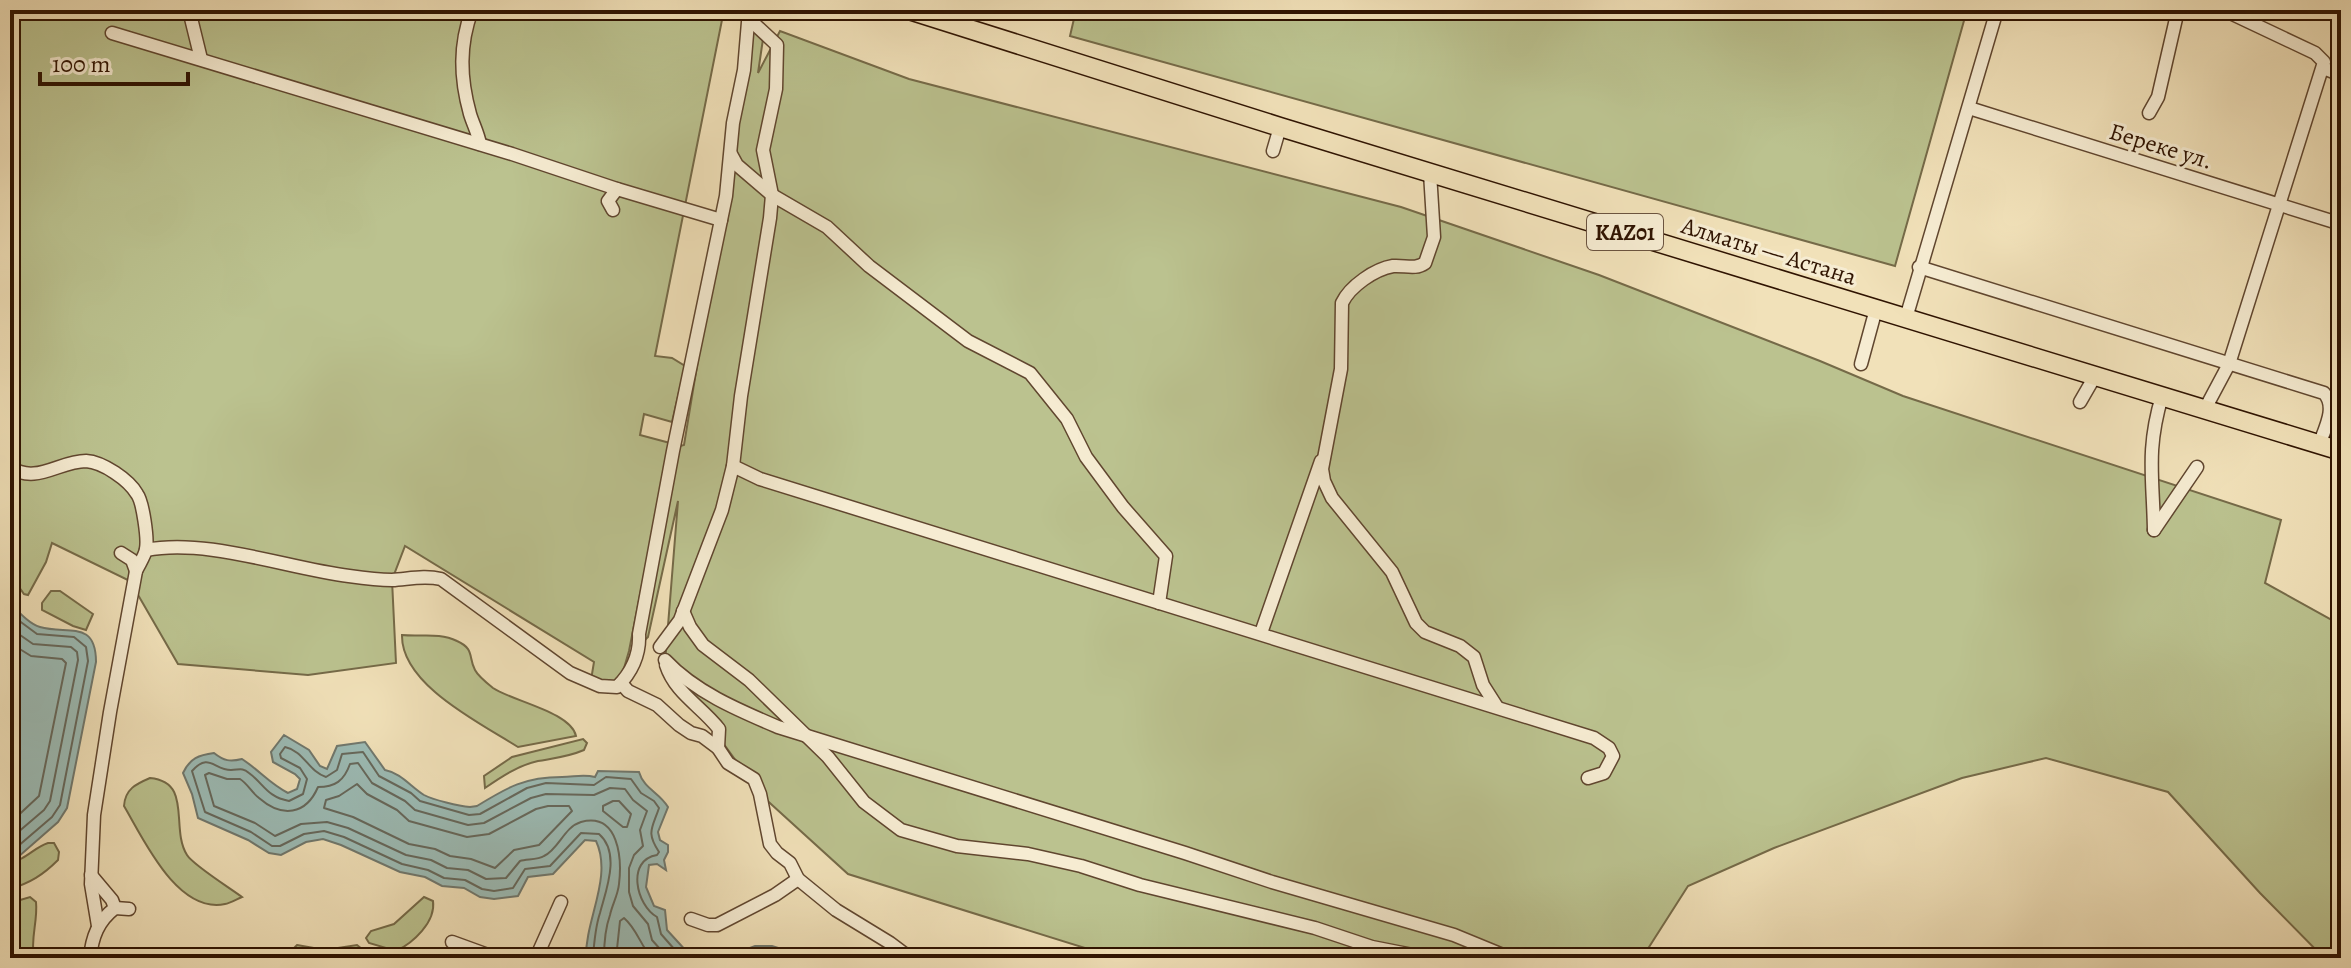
<svg xmlns="http://www.w3.org/2000/svg" width="2351" height="968" viewBox="0 0 2351 968" font-family="Alegreya,serif">
<rect width="100%" height="100%" fill="#f1e1b9"/>
<filter id="stains"><feTurbulence type="fractalNoise" baseFrequency=".0025" numOctaves="4"/><feColorMatrix values="0 0 0 0 .2 0 0 0 0 .09 0 0 0 0 .02 0 0 0 .5 -.17"/></filter>
<radialGradient id="worn" r=".72"><stop offset=".6" stop-color="#630" stop-opacity="0"/><stop offset="1" stop-color="#630" stop-opacity=".3"/></radialGradient>
<!-- green -->
<g fill="#bbc28f" stroke="#756a48" stroke-width="2">
<polygon points="10,10 707,10 723,15 655,356 672,358 685,366 672,422 644,414 640,435 670,443 629,651 622,675 614,684 591,680 594,662 405,546 392,580 396,663 308,675 178,664 130,581 52,543 46,562 28,595 24,594 14,580 10,578"/>
<polygon points="1076,10 1967,10 1895,266 1070,36"/>
<polygon points="746,23 763,39 758,73 780,31 909,79 1401,207 1599,275 1820,361 1903,396 2281,520 2265,583 2341,625 2341,958 2324,958 2260,893 2168,792 2046,758 1962,778 1774,848 1688,886 1642,958 1117,958 848,874 760,794 665,663 678,501 648,637 644,641 640,640 680,446 684,445 721,220"/>
<polygon points="51,591 60,591 93,614 86,630 73,626 42,610 42,603"/>
<path d="M402,635c19,2 37,-3 55,6 18,8 11,16 18,29 3,6 13,14 18,18 19,13 78,24 83,48l-58,11c-36,-23 -117,-62 -116,-112z"/>
<path d="M583,739l4,4 -3,7c-16,7 -29,8 -46,11 -19,4 -37,16 -53,27l-1,-12 28,-19z"/>
<path d="M150,778c43,4 20,50 37,77 6,10 43,33 55,42 -5,2 -12,6 -17,7 -48,10 -82,-66 -101,-98 1,-17 12,-22 26,-28z"/>
<path d="M48,843h6l5,9 -1,8c-15,15 -28,23 -48,29v-27c16,-2 23,-14 38,-19z"/>
<path d="M30,897l6,5c2,19 -6,38 -2,56h-24v-50l7,-7z"/>
<path d="M424,897l9,4c3,21 -20,42 -37,50l-27,-8 -3,-5 5,-7 23,-7z"/>
<polygon points="297,945 325,950 357,945 367,953 368,958 290,958 292,950"/>
</g>
<!-- water -->
<g fill="#9cbcb6" stroke="#70786e" stroke-width="2">
<path d="M10,603c8,8 19,21 30,24 27,8 56,-8 56,35l-29,146 -9,14 -41,36 -7,3z"/>
<path d="M284,735l25,15 11,16 7,3 10,-23 28,-4 20,28c16,3 26,17 39,25 9,5 35,11 46,12l7,-1c31,-19 48,-29 85,-29 12,0 21,-3 33,0l3,-6 41,1c5,17 20,20 29,35l-10,25 2,8 8,5v7l-4,8 2,10 -9,-6 -8,1 -3,22 8,19 11,4 2,20 21,23 38,4 29,-11h17l32,10 32,-1 7,3h-257c-1,-38 27,-81 10,-117l-11,-1 -32,34 -25,3 -10,19 -24,3 -14,-2 -16,-9 -22,-2 -17,-9 -25,-5 -59,-27 -18,-6 -17,3 -25,13 -12,-2 -21,-13 -50,-22 -6,-24 -9,-21c7,-15 16,-18 31,-20 10,8 16,9 28,6 17,11 28,25 46,34l9,-4 3,-10 -5,-5 -22,-12 -2,-10z"/>
</g>
<g fill="none" stroke-linecap="round" stroke-linejoin="round">
<!-- shore -->
<g stroke="#66685c" stroke-width="2">
<polyline points="10,614 37,634 74,637 86,647 88,661 60,805 52,817 10,853"/>
<polyline points="10,628 33,644 71,647 77,652 78,660 50,801 44,810 10,839"/>
<polyline points="10,643 31,656 62,659 66,663 39,796 10,823"/>
<polygon points="357,784 367,794 397,810 409,821 467,837 489,834 536,809 548,806 569,806 572,811 539,845 514,850 495,868 471,859 450,856 435,849 409,844 353,817 324,808 326,800 339,796"/>
<polygon points="613,801 619,801 631,814 627,827 623,827 603,811 603,806"/>
<path d="M593,958c1,-15 2,-30 7,-45 6,-23 21,-60 -1,-79l-18,-1 -31,33 -25,3 -12,19 -19,3 -12,-2 -17,-9 -21,-2 -16,-8 -26,-6 -58,-27 -20,-6 -20,3 -24,12h-8l-21,-14 -46,-20 -13,-41c17,-19 22,-1 39,-1 8,0 11,-3 18,3 15,11 18,24 40,28l14,-7 4,-15 -7,-11 -19,-10 -1,-4 5,-7c19,4 23,24 41,30l11,-7 5,-16 21,-2 16,24 32,17 9,8 49,14 11,-1 47,-26 19,-5 48,2 12,-8 25,2 10,14 13,8 5,7c-7,21 -13,24 0,44l-2,3c-31,5 -21,50 0,62l4,17 21,24"/>
<path d="M604,958c0,-15 1,-29 6,-43 2,-10 8,-20 9,-31 3,-25 0,-72 -38,-62 -17,5 -22,27 -37,34 -6,4 -17,3 -24,5l-14,17 -20,1 -18,-9 -21,-2 -16,-8 -25,-5 -58,-27 -21,-6 -26,2 -26,12 -20,-13 -41,-17 -9,-31 4,-2 18,6h13c8,5 11,13 19,19 23,20 47,17 59,-11 17,0 26,-6 32,-23l8,-1 14,20 33,18 10,9 53,15 16,-2 47,-25 15,-4 48,1 16,-7 15,1 8,11 14,11 -7,19 3,16 -9,9 -5,13v24l4,14 15,18 4,16 16,18"/>
<path d="M616,958l4,-37 4,-3c13,11 16,27 28,40"/>
</g>
<!-- minor casing -->
<g stroke="#60462f" stroke-width="15">
<g id="minor">
<polyline points="189,10 201,59"/>
<path d="M472,10c-13,35 -12,68 -2,104 3,10 8,19 10,30"/>
<polyline points="112,33 512,154 617,189 721,220"/>
<polyline points="2323,68 2341,75"/>
<polyline points="1969,108 2341,224"/>
<polyline points="2149,113 2158,97 2178,10"/>
<polyline points="1273,151 1280,127"/>
<polyline points="731,154 737,165 772,195 827,227 869,266 968,341 1030,373 1067,419 1086,457 1123,507 1166,556 1159,603"/>
<path d="M1430,173l4,64 -9,26c-10,7 -20,2 -32,3 -18,3 -43,20 -51,37l-1,66 -19,100 2,12 8,17 60,74 24,51 9,9 35,14 14,11 9,28 14,22"/>
<polyline points="613,210 608,201 617,189"/>
<path d="M1919,267l405,126c13,14 1,35 -5,52"/>
<polyline points="1906,318 1997,10"/>
<polyline points="1861,364 1876,309"/>
<polyline points="2080,402 2095,376"/>
<polyline points="2205,409 2229,364 2324,62 2315,53 2224,10"/>
<polyline points="733,466 760,479 1594,738 1609,748 1613,756 1604,773 1588,778"/>
<path d="M10,467c26,18 49,-6 76,-6 17,1 43,19 51,33 6,8 11,45 9,55 -1,7 -7,15 -10,22l-26,141 -16,103 -3,69 7,42"/>
<path d="M2154,530c-1,-53 -8,-80 8,-134"/>
<polyline points="2154,530 2197,467"/>
<path d="M146,550c61,-12 140,18 203,26 14,2 29,4 43,4 17,-1 32,-5 49,-1l129,94 30,13 17,1c15,-15 23,-33 22,-53l34,-183 53,-255 7,-73 11,-53 5,-60"/>
<polyline points="121,553 132,560 136,571"/>
<polyline points="683,611 690,627 703,645 749,680 828,757 864,802 901,830 957,846 1028,854 1081,866 1140,885 1315,928 1372,947 1428,958"/>
<polyline points="1261,633 1321,461"/>
<polyline points="660,647 680,620 722,510 733,466 741,396 770,218 772,195 763,150 776,89 777,45 748,18"/>
<path d="M665,660c30,32 73,50 113,67l407,126 87,29 182,53 56,23"/>
<path d="M666,665c9,28 35,41 53,64l-1,19"/>
<polyline points="621,683 628,691 657,705 679,725 691,733 702,736 718,748 728,763 754,779 760,794 770,844 777,853 790,863 798,879 836,910 890,943 910,958"/>
<polyline points="2341,710 2341,711"/>
<polyline points="91,875 112,900 115,908"/>
<polyline points="691,919 708,925 717,925 775,895 798,879"/>
<polyline points="452,942 496,958"/>
<path d="M90,958c2,-21 8,-37 25,-50l14,1"/>
<polyline points="536,958 561,902"/>
</g>
</g>
<!-- highway casing -->
<g stroke="#2f1301" stroke-width="21">
<polyline id="highway" points="909,10 1280,127 2341,451"/>
</g>
<!-- minor -->
<use href="#minor" stroke="#f6ecd2" stroke-width="12"/>
<!-- highway -->
<use href="#highway" stroke="#f1e1b9" stroke-width="18"/>
</g>
<g text-anchor="middle" stroke-width="6" stroke-linejoin="round" paint-order="stroke">
<!-- shield labels -->
<rect fill="#f6ecd2" stroke="#6b5440" stroke-width="2" x="1587" y="214" width="76" height="36" rx="6"/>
<g font-size="22" font-weight="bold" fill="#2f1301">
<text x="1625" y="240">KАZ01</text>
</g>
<!-- street labels -->
<g font-size="24" fill="#2f1301" stroke="#f6ecd2">
<text transform="translate(2161 146) rotate(17)" y="8">Береке ул.</text>
<text transform="translate(1769 251) rotate(17)" y="8">Алматы — Астана</text>
</g>
</g>
<!-- margin -->
<rect width="2351" height="968" fill="none" stroke="#f1e1b9" stroke-width="40"/>
<rect x="12" y="12" width="2327" height="944" fill="none" stroke="#2f1301" stroke-width="4"/>
<rect x="20" y="20" width="2311" height="928" fill="none" stroke="#2f1301" stroke-width="2"/>
<!-- scale -->
<path d="M40 72v12h148v-12" fill="none" stroke="#2f1301" stroke-width="4"/>
<text x="52" y="72" font-size="24" fill="#2f1301" stroke="#f6ecd2" stroke-width="6" paint-order="stroke">100 m</text>
<rect width="100%" height="100%" filter="url(#stains)"/>
<rect width="100%" height="100%" fill="url(#worn)"/>
</svg>
